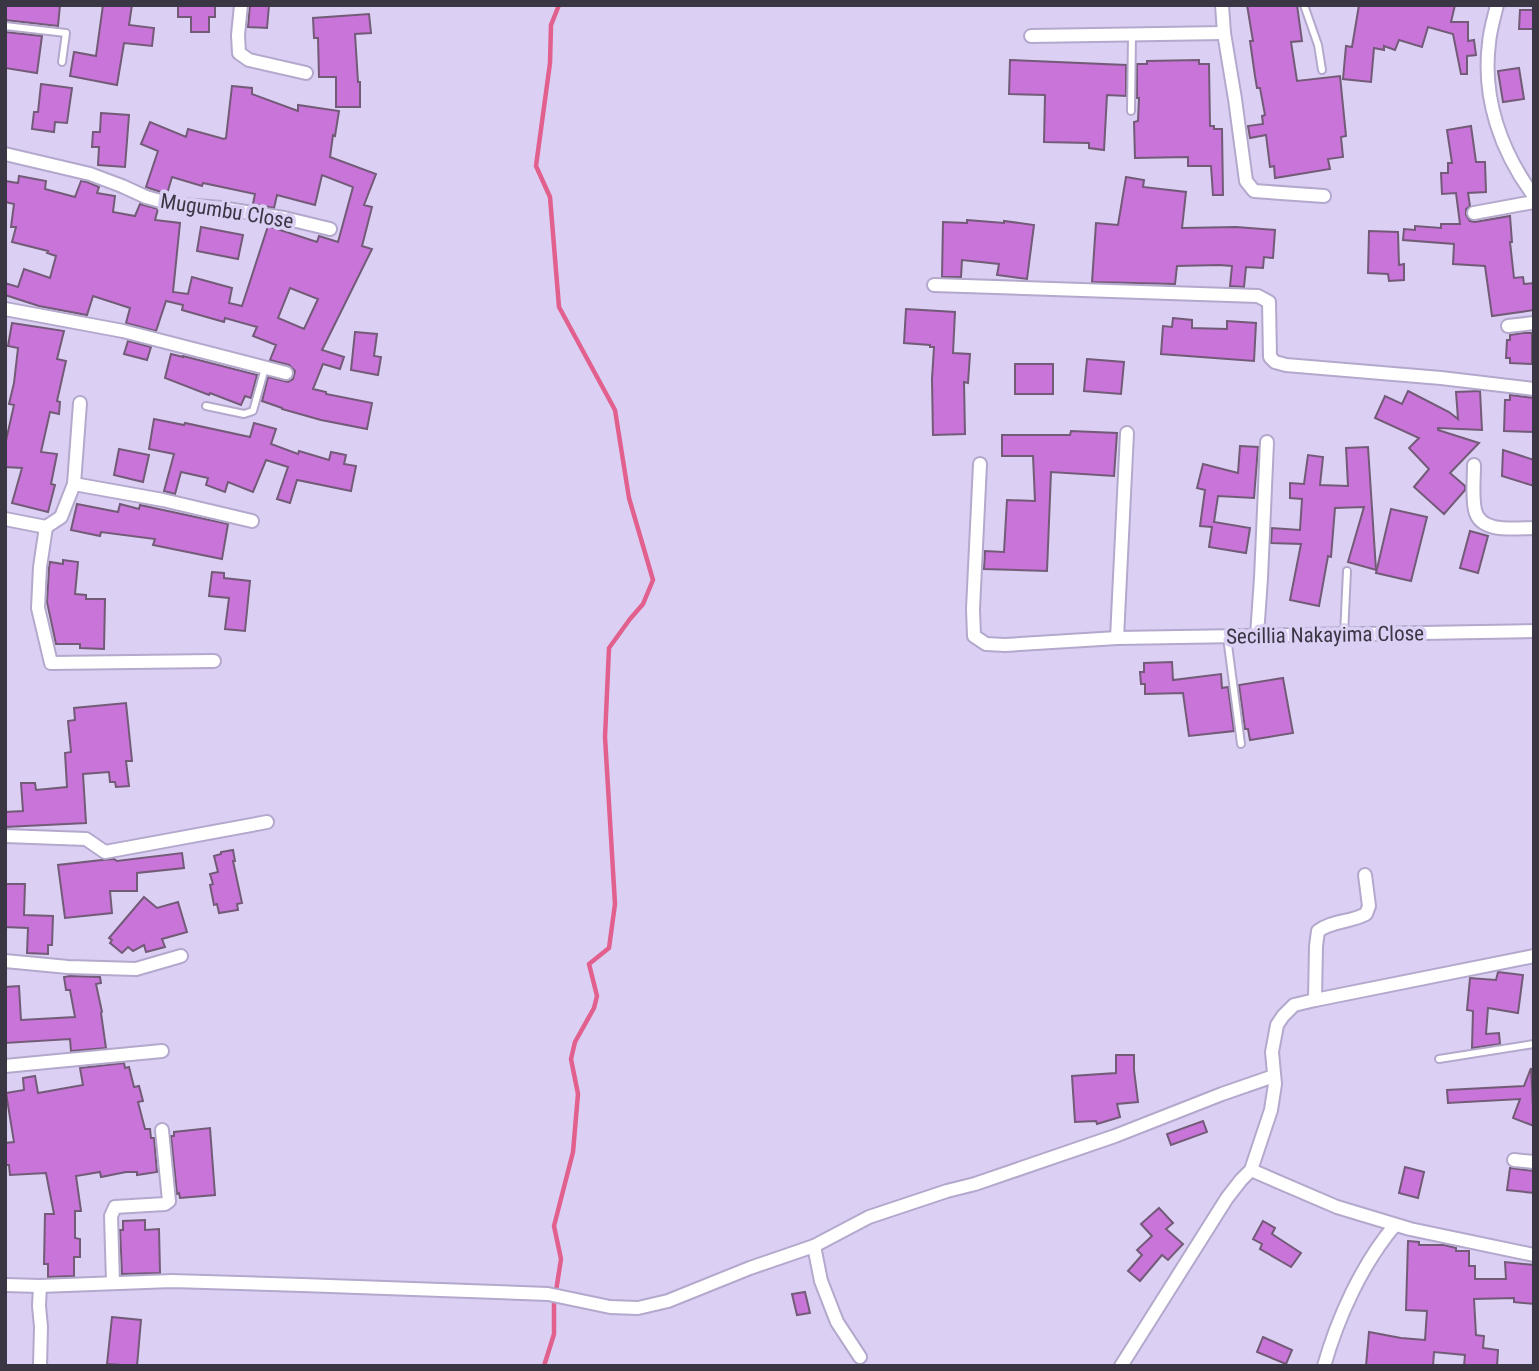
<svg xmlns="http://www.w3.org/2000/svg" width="1539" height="1371" viewBox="0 0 1539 1371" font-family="'Roboto Condensed',sans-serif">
<rect width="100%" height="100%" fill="#dbcff4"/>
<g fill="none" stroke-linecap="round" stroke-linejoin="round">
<!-- stream -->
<polyline stroke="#e1608d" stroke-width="4.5" points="544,1366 554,1334 554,1304 561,1259 554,1226 573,1152 578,1094 571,1059 575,1042 594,1008 597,996 589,964 609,948 615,904 605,737 609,648 630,619 643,604 653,580 629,498 615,410 559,307 550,197 536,166 550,63 551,25 559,5"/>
</g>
<!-- building -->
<g fill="#c874d8" stroke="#735b78" stroke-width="2" fill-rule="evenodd">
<polygon points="5,5 60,5 58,26 5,20"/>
<polygon points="103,5 132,5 129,25 154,28 152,46 124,43 117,85 70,76 74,52 96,56"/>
<polygon points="178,5 215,5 215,17 209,17 209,32 191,32 191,17 178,17"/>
<polygon points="250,5 269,5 267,28 248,27"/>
<polygon points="1247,5 1297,5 1302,41 1291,42 1297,81 1340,76 1346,136 1341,137 1343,157 1328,159 1330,169 1275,178 1274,166 1270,167 1266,135 1250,138 1248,126 1263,124 1262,116 1265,115 1260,88 1257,88 1255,76 1250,41 1253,41"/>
<polygon points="1359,5 1455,5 1451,22 1468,22 1468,41 1474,40 1476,55 1467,56 1467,74 1461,74 1453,34 1428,27 1422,47 1399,40 1395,50 1384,46 1384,50 1374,48 1371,82 1343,79 1346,46 1352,47"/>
<polygon points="1520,10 1534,10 1534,29 1519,29"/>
<polygon points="369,14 371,33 355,34 358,82 360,82 360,107 336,107 336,77 319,77 318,38 314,38 313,18"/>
<polygon points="5,32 42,36 37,73 5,68"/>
<polygon points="1010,60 1126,65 1126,96 1107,95 1104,150 1089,148 1089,143 1044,142 1045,95 1009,94"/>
<polygon points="1199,60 1199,64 1209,64 1210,126 1214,126 1214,129 1222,129 1223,195 1213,195 1211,166 1188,166 1188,157 1135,158 1134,122 1138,121 1139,98 1137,98 1137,64 1147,64 1147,61"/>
<polygon points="1519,68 1524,99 1503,102 1498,71"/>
<polygon points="41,84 72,88 67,123 55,122 54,132 32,129 34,112 38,112"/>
<path d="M232,86l20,2v6l46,17v-6l41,6 -4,25 -2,-1 -3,22 46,17 -12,31 8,2 -10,39 10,3 -50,101 22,7 -4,12 -17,-5 -10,25 13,3v2l46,9 -5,26 -46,-9 -39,-11v-1l-20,-7 6,-24 20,5 5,-3 2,-8 -6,-6 -19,-5 6,-15 -23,-9 4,-9 -32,-9 -1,4 -42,-12 1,-5 -17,-4 -10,30 -30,-8 4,-15 -37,-12 -6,19 -48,-9 -34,-11v-12l13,4 6,-18 26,9 6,-22 -9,-3 1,-2 -36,-9 4,-15h-5l3,-23 -9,-2v-21l13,2 1,-7 27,5 -1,8 30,8 6,-16 6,1 12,5 -2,6 18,3 -2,16 22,4 5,-12 18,5 -3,11 25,3 -7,69 15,2 4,-17 40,11 -3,15 13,3 26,-80 49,16 2,-6 19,6 15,-55 -31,-12 -7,30 -38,-10 -3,13 -21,-4 2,-10 -52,-11 -1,3 -30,-9 -5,17 -21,-7 12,-36 -17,-7 9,-22 36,15 2,-8 36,10 2,-1zM290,288l28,11 -14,30 -26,-11z"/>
<polygon points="101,113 129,115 125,167 98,165 99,147 92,147 93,132 100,132"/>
<polygon points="1471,126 1476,162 1485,162 1486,192 1468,193 1470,206 1466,209 1466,215 1470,221 1475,222 1510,216 1512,242 1510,242 1514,278 1523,277 1524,284 1534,283 1534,310 1492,316 1485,266 1453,264 1454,244 1403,240 1404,229 1415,230 1415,226 1441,228 1441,224 1460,224 1456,193 1442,194 1441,173 1448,173 1448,163 1452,163 1447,130"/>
<polygon points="1126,177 1144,180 1143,187 1186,192 1182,228 1236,227 1275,230 1273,258 1264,257 1263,268 1246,267 1244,287 1230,286 1232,266 1219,265 1177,266 1175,284 1092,282 1096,223 1118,225"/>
<polygon points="967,220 1004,223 1004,221 1034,225 1027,279 997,275 999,264 962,260 961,277 942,277 943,222 967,223"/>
<polygon points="201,227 243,235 238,259 197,251"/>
<polygon points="1369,231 1398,232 1399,265 1404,264 1404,280 1389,281 1388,274 1368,273"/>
<polygon points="906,309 955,312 953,353 970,354 968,383 964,382 965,434 933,435 932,379 934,347 930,347 930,345 904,343"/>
<polygon points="1173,318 1192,320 1192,328 1227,329 1227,321 1256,323 1254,361 1161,354 1163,326 1172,327"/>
<polygon points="12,323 64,331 57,359 66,361 57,401 60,402 59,414 50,412 41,452 57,454 51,484 55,485 48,512 12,503 22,468 5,467 5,445 14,405 9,404 14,383 18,348 8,346"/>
<polygon points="355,332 377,334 374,356 381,357 378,375 351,370"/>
<polygon points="1523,333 1532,333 1532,364 1510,363 1510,358 1506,358 1507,340 1510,340 1510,335"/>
<polygon points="128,341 151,347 147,360 124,354"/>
<polygon points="171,354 183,357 183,356 257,375 251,398 245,396 241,405 210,393 209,395 165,378"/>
<polygon points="1087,359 1124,362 1121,394 1084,391"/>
<rect x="1015" y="364" width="38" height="30"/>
<polygon points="1408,391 1449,412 1458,419 1456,392 1480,391 1482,430 1438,428 1438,430 1479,443 1450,473 1465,486 1465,490 1444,514 1414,487 1429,469 1409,448 1419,438 1375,418 1385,396 1402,404"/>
<polygon points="1510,395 1534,398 1534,432 1504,431 1505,400 1510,400"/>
<polygon points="154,419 184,425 185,423 250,437 254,423 276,429 271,444 298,454 299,451 329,460 331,452 346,455 344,464 356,466 351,491 297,480 290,503 277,499 288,467 266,460 253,492 228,482 225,492 206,485 208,478 181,472 175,494 164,491 174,454 149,449"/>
<polygon points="1071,431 1117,433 1114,476 1051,472 1047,571 984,569 985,551 1004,552 1007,500 1035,501 1033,456 1002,456 1002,435 1070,435"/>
<polygon points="1240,446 1258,447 1254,498 1218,496 1214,522 1250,528 1246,553 1209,547 1212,527 1200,526 1205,490 1197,488 1203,464 1238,473"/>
<polygon points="1368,447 1376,570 1348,562 1364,507 1335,508 1331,557 1328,556 1319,606 1290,600 1301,544 1271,543 1272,528 1300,530 1302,499 1290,498 1290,483 1304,484 1308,455 1323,457 1320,485 1348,486 1346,448"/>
<polygon points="119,449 149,455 143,482 114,475"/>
<polygon points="1503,450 1534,460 1534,486 1502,476"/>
<polygon points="77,504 118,512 120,504 139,509 140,505 228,524 222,559 153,545 155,539 101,532 100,536 71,530"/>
<polygon points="1391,509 1427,517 1411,581 1376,573"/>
<polygon points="1470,531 1488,536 1478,573 1460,568"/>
<polygon points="63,560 78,562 75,594 86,595 86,599 105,599 104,649 80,648 80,644 56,644 47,602 49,568 50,562 63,564"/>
<polygon points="212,572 224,573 224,578 250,581 245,631 225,629 229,598 209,596"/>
<polygon points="1172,662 1173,680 1221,674 1222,688 1228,687 1234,731 1189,736 1183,693 1145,694 1145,684 1141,684 1140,672 1144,672 1144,663"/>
<polygon points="1283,678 1293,733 1250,740 1248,729 1245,729 1239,685"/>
<polygon points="126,703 132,761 126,761 129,786 116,787 115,782 110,782 109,772 83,774 86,823 5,827 5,812 23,811 21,783 35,783 36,790 67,787 65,753 71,752 68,721 75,720 74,708"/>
<polygon points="233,850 235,861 233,861 242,903 237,904 238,910 219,913 217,904 214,905 210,885 213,884 210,874 218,872 214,856 221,854 221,852"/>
<polygon points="182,853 184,868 137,873 137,891 110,891 112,913 65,918 58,865 102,860 114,859 117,861"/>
<polygon points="5,884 25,884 24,915 53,916 52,945 48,945 48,954 27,953 28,928 5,927"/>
<polygon points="144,897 157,908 178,902 187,932 162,939 165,947 146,952 144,945 133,951 128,947 122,953 110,943 112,940 109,938"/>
<polygon points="1498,972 1523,975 1518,1013 1488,1008 1486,1034 1499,1033 1500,1044 1472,1048 1473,1011 1467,1010 1470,978 1496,980"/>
<polygon points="70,976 100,977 101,983 96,984 102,1012 101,1013 106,1048 71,1051 70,1039 5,1043 5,987 19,986 21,1020 75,1017 70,990 66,990 64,977"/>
<polygon points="1116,1055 1134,1055 1134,1070 1138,1102 1117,1104 1120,1117 1097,1124 1096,1121 1075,1122 1072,1076 1116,1073"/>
<polygon points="124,1063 125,1068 129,1067 134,1087 139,1086 143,1101 138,1102 145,1129 150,1129 151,1138 154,1138 157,1172 137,1175 137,1172 126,1172 101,1177 100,1172 76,1176 81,1211 75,1211 75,1238 80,1239 80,1257 74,1257 74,1276 48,1277 48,1264 44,1264 45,1214 54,1214 46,1173 10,1175 9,1165 5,1165 5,1143 14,1142 6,1093 24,1090 23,1078 35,1076 38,1093 83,1085 80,1068"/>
<polygon points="1531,1068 1534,1126 1513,1118 1520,1099 1448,1103 1447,1090 1524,1086"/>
<polygon points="1203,1121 1207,1132 1171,1145 1167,1134"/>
<polygon points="210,1128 215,1195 180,1198 179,1193 177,1194 171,1136 174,1136 174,1132"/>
<polygon points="1405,1167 1424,1172 1418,1198 1399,1193"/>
<polygon points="1510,1168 1534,1171 1534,1193 1507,1190"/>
<polygon points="1159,1208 1173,1223 1166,1229 1183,1244 1168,1260 1162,1255 1140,1281 1128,1271 1142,1255 1137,1250 1152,1236 1141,1224"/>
<polygon points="145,1220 145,1230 159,1229 160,1273 122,1274 120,1230 123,1230 123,1221"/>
<polygon points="1263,1221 1275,1228 1272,1234 1301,1253 1291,1267 1260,1249 1262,1244 1253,1239"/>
<polygon points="1408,1241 1419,1242 1419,1245 1444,1245 1456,1248 1456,1251 1469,1251 1469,1266 1475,1266 1475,1279 1506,1279 1505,1262 1534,1265 1534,1304 1514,1302 1514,1298 1474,1299 1476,1335 1484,1336 1483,1348 1498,1350 1497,1366 1464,1366 1465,1355 1434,1352 1433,1366 1366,1366 1369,1332 1401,1338 1425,1340 1427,1311 1406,1310"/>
<polygon points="805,1292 810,1313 797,1315 792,1294"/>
<polygon points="112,1317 141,1320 137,1366 107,1364"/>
<polygon points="1263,1337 1292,1350 1286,1364 1257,1352"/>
</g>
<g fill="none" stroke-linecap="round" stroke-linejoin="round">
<!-- lane casing -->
<g stroke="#b4a8cc" stroke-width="10">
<g id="lane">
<polyline points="1304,5 1318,45 1322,70"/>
<polyline points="5,26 66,33 62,62"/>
<polyline points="1131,111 1132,35"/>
<polyline points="206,406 244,414 253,411 265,368"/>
<polyline points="1344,635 1347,571"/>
<polyline points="1227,637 1241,744"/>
<polyline points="1439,1059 1534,1044"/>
</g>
</g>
<!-- street casing -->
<g stroke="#b4a8cc" stroke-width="16">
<g id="street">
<polyline points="241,5 238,35 239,53 249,60 306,73"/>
<polyline points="1222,5 1224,33 1235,99 1246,181 1254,191 1324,196"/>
<path d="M1497,5c-3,13 -7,25 -8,38 -7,55 12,109 45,153"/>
<polyline points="1031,36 1224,33"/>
<polyline points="5,154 90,174 122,186 146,197 171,204 221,208 284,218 330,229"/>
<polyline points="1474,213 1534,202"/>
<polyline points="934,285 1258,296 1269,302 1270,357 1275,362 1286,365 1441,378 1534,389"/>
<polyline points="5,309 123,331 286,373"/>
<polyline points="1508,326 1534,323"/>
<polyline points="980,464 973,609 974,636 986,644 1005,645 1117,638 1534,631"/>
<path d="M1474,465c0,15 -2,31 1,45 5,24 41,18 59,18"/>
<polyline points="74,484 80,403"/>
<polyline points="5,519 46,527 61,517 74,484 163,500 252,521"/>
<polyline points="46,527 40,567 38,608 51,663 214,661"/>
<polyline points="1257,635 1261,578 1267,442"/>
<polyline points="1117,638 1127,433"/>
<polyline points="5,836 86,839 105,852 267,822"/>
<polyline points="5,961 68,967 136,969 181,956"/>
<path d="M1315,1000l1,-54 2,-15c13,-10 33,-9 48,-17l3,-8 -4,-31"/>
<polyline points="5,1066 162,1051"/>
<polyline points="1514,1160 1534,1162"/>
<polyline points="1251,1170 1337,1207 1410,1229 1534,1255"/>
<polyline points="113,1282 111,1216 115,1207 165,1204 169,1201 162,1130"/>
<polyline points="5,1285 40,1286 172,1281 302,1285 548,1294 610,1307 638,1308 668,1301 750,1268 814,1246"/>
<polyline points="40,1286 39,1306 41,1327 40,1366"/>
<polyline points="860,1357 837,1322 821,1281 814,1246 869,1217 947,1191 975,1184 1115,1136 1222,1094 1274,1076"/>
<polyline points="1121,1366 1227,1198 1241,1180 1251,1170 1271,1110 1275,1084 1272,1052 1277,1025 1283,1016 1294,1005 1315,1000 1534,956"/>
<path d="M1324,1366c14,-49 38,-102 71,-141"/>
</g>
</g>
<!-- lane -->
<use href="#lane" stroke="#fff" stroke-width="6"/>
<!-- street -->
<use href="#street" stroke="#fff" stroke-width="12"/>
</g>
<g text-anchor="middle" stroke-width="7" stroke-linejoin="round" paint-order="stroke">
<!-- street labels -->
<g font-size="21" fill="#3b3644" stroke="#dbcff4">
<text transform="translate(227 211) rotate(9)" y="7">Mugumbu Close</text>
<text transform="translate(1325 635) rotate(-1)" y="7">Secillia Nakayima Close</text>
</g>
</g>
<!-- border -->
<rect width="1539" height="1371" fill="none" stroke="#3b3644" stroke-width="14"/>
</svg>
